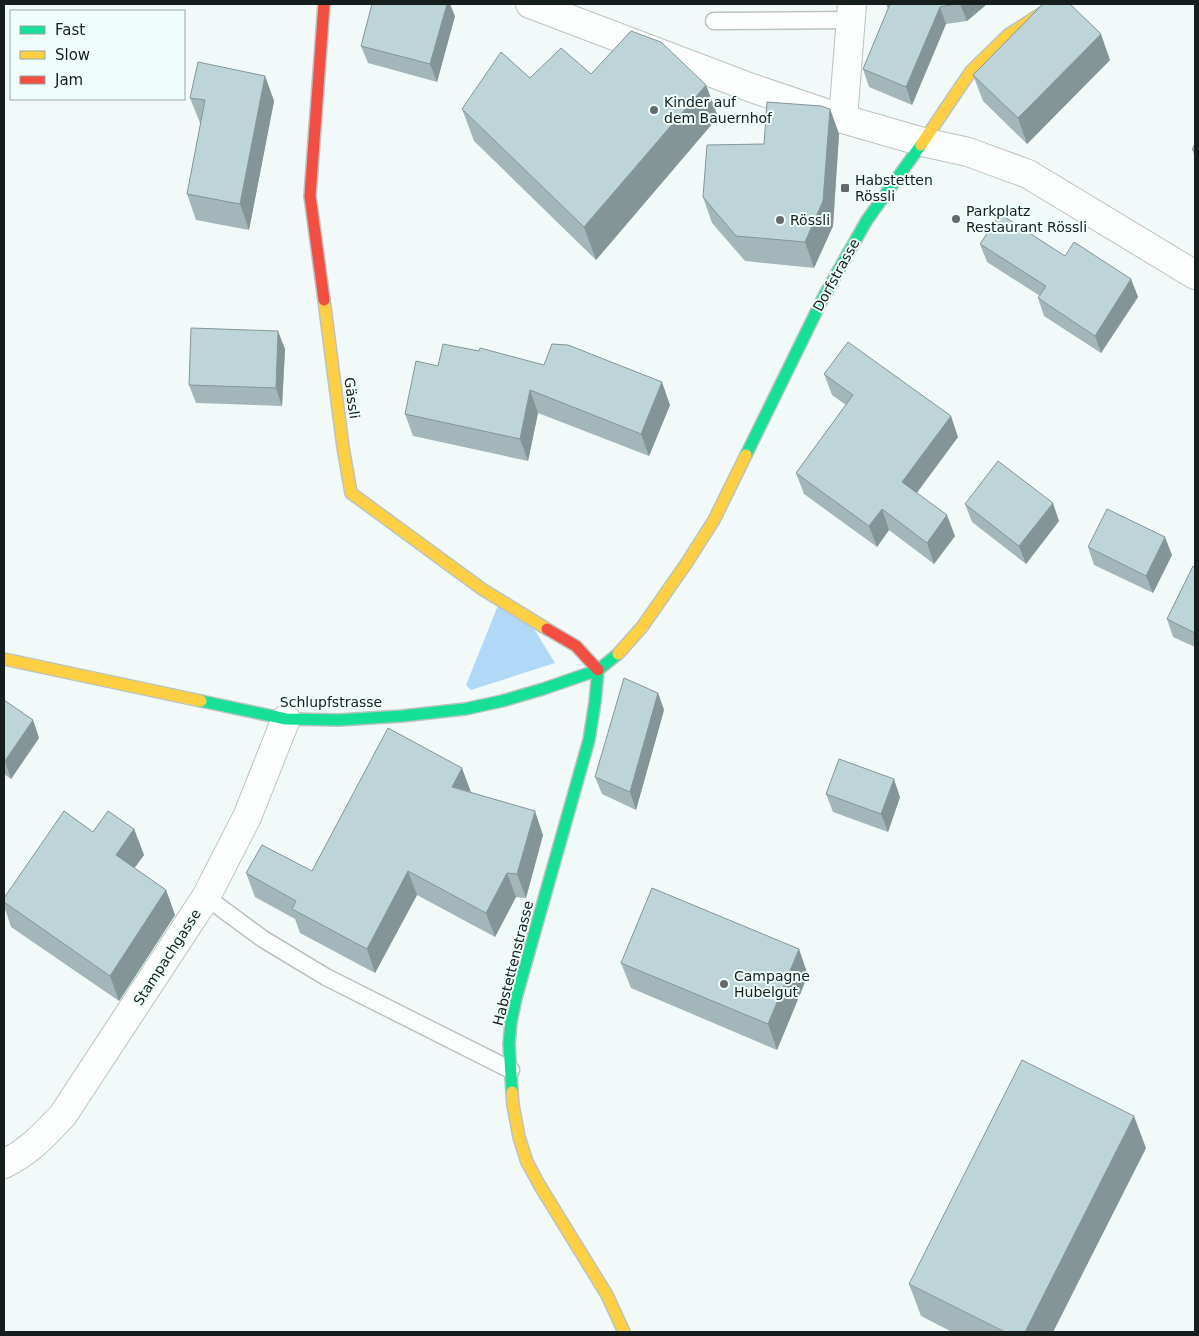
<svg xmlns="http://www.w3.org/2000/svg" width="1199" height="1336" viewBox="0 0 1199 1336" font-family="'DejaVu Sans',sans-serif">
<rect width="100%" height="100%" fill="#f2faf9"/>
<!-- water -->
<polygon fill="#b0d9f7" points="499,603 531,624 555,663 471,690 466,685"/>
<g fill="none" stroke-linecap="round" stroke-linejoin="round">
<!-- lane casing -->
<g stroke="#bac3c1" stroke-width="19">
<g id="lane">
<polyline points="714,21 850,20"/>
<polyline points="206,897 263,939 326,977 511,1070"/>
</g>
</g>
<!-- street casing -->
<g stroke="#bac3c1" stroke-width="30">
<g id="street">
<polyline points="530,4 749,87 843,119 923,142 968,152 1028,174 1195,275"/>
<polyline points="843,119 852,4"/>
<path d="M4,1164c26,-13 39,-28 59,-49l143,-218 41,-80 39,-98"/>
</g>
</g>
<!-- fast casing -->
<g stroke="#bac3c1" stroke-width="14">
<g id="fast">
<polyline points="746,455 825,294 867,220 921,145"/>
<polyline points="201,701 286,719 339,720 402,716 465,709 502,701 543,689 598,670 618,654"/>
<polyline points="512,1092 509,1044 511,1022 516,998 589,740 595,702 598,670"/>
</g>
</g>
<!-- slow casing -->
<g stroke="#bac3c1" stroke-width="14">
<g id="slow">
<polyline points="921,145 971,71 1008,35 1056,4"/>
<polyline points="324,300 343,447 351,493 482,589 547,629"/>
<polyline points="618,654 642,627 686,564 714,520 746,455"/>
<polyline points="4,659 201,701"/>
<polyline points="512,1092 513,1105 519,1137 527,1162 540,1186 607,1295 624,1332"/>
</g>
</g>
<!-- jam casing -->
<g stroke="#bac3c1" stroke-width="14">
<g id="jam">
<polyline points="324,300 310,196 324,4"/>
<polyline points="547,629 576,646 598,670"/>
</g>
</g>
<!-- lane -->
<use href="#lane" stroke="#fdfefe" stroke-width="16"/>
<!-- street -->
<use href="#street" stroke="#fdfefe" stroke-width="28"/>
<!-- fast -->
<use href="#fast" stroke="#16e098" stroke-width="11"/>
<!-- slow -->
<use href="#slow" stroke="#ffcf43" stroke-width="11"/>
<!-- jam -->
<use href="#jam" stroke="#f24e42" stroke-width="11"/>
</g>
<!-- wall -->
<g fill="#a3b7bb">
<polygon points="886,4 987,4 967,21 946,24 912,105 869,87 863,69 888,9"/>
<polygon points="455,16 437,82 368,63 361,46"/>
<polygon points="1110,60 1027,144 983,101 973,75"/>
<polygon points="591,74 706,85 718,117 596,260 474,141 462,109 530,78"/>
<polygon points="265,76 274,101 249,230 196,220 187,194 201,123 200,123 190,98"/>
<polygon points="830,109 839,134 833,226 814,268 745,261 712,223 703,197 764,144"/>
<polygon points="1195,144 1195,158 1192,149"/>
<polygon points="980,244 1065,256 1131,279 1138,297 1101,353 1044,316 1038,298 1040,296 987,262"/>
<polygon points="285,349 282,406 196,403 189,385"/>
<polygon points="438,366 670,405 649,456 538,413 528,461 413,436 405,414"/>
<polygon points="824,374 958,437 917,493 955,536 934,564 889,530 877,547 804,494 796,473 846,405 832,395"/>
<polygon points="965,504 1059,521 1026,564 972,522"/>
<polygon points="1088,547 1172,555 1153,593 1094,565"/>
<polygon points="1195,568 1195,647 1173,637 1167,619"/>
<polygon points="658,693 664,710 636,810 602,794 595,777"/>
<polygon points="4,700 33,720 39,738 11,779 4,774"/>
<polygon points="471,792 543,835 526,898 516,897 495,937 417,895 375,973 300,933 295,919 255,897 246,873 312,871"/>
<polygon points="826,794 900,797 888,832 833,812"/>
<polygon points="134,829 144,855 134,868 166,890 175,915 119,1001 11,927 4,906 4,898 93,832"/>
<polygon points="621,963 808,975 777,1050 631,988"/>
<polygon points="1146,1148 1053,1332 952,1332 921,1316 909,1284"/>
</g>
<!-- shaded-wall -->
<g fill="#849598">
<polygon points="447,4 450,4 455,16 437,82 430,64"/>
<polygon points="960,4 987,4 967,21"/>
<polygon points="940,7 946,24 912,105 906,87"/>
<polygon points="1101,34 1110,60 1027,144 1018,118"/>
<polygon points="265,76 274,101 249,230 240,204"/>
<polygon points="706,85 718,117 596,260 584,227"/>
<polygon points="830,109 839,134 833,226 814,268 805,242"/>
<polygon points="1131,279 1138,297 1101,353 1095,336"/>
<polygon points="278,331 285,349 282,406 276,388"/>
<polygon points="662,382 670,405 649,456 641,434"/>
<polygon points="530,390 538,413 528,461 520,439"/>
<polygon points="951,416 958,437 909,503 902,482"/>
<polygon points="1053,503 1059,521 1026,564 1019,546"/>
<polygon points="882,509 889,530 877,547 869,526"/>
<polygon points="947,515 955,536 934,564 927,543"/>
<polygon points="1165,537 1172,555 1153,593 1146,576"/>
<polygon points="658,693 664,710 636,810 630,792"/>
<polygon points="33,720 39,738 11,779 5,761"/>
<polygon points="462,768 471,792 452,787"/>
<polygon points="894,779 900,797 888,832 881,814"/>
<polygon points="535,811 543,835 526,898 517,874"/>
<polygon points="134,829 144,855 125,881 116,855"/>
<polygon points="408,871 417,895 375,973 367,949"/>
<polygon points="507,873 516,897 495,937 486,913"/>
<polygon points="166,890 175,915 119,1001 110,976"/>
<polygon points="799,949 808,975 777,1050 768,1024"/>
<polygon points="1134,1116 1146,1148 1053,1332 1025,1332"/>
</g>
<!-- building -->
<g fill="#bdd5d9" stroke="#849598">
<polygon points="372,4 447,4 430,64 361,46"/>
<polygon points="890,4 956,4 940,7 906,87 863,69"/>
<polygon points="1043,4 1070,4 1101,34 1018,118 973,75"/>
<polygon points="631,31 661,42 706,85 584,227 462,109 501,52 530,78 561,48 591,74"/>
<polygon points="198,62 265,76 240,204 187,194 205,100 190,98"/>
<polygon points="767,102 821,106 830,109 823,201 805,242 736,236 703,197 707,145 764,144"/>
<polygon points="1195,144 1195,151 1192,149"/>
<polygon points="1000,214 1065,256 1074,242 1131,279 1095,336 1038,298 1046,286 980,244"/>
<polygon points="191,328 278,331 276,388 189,385"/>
<polygon points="848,342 951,416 902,482 947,515 927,543 882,509 869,526 796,473 853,395 824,374"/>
<polygon points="443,344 479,351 480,348 544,365 552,344 568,345 662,382 641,434 530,390 520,439 405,414 416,361 438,366"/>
<polygon points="998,461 1053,503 1019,546 965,504"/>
<polygon points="1107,509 1165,537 1146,576 1088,547"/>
<polygon points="1193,566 1195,568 1195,633 1167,619"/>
<polygon points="624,678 658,693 630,792 595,777"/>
<polygon points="4,700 33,720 5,761 4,761"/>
<polygon points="388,728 462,768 452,787 535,811 517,874 507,873 486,913 408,871 367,949 292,909 296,901 246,873 262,845 312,871"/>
<polygon points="839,759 894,779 881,814 826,794"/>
<polygon points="64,811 93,832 108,811 134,829 116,855 166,890 110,976 4,902 4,898"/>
<polygon points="652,888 799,949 768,1024 621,963"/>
<polygon points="1022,1060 1134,1116 1025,1332 1005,1332 909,1284"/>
</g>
<!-- markers -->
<g fill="#626b69" stroke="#effefb" stroke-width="2">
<circle cx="654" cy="110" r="5"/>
<rect x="840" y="183" width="10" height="10" rx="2.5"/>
<circle cx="956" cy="219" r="5"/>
<circle cx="780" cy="220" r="5"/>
<circle cx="724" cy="984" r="5"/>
</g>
<g text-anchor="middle" stroke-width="4" stroke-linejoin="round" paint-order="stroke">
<!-- poi labels -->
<g font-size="14" fill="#151e1c" stroke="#effefb" text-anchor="start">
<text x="664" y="107">Kinder auf<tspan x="664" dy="16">dem Bauernhof</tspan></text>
<text x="855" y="185">Habstetten<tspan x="855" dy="16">Rössli</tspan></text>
<text x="966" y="216">Parkplatz<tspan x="966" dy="16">Restaurant Rössli</tspan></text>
<text x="790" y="225">Rössli</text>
<text x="734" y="981">Campagne<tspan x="734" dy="16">Hubelgut</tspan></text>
</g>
<!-- street labels -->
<g font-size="14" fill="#151e1c" stroke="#effefb">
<text transform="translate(836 275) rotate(-61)" y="5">Dorfstrasse</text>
<text transform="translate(352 398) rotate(82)" y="5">Gässli</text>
<text x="331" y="707">Schlupfstrasse</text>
<text transform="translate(167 957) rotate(-57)" y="5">Stampachgasse</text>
<text transform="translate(513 963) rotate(-76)" y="5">Habstettenstrasse</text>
</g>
</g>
<!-- border -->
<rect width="1199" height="1336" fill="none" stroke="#151e1c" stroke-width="10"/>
<!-- legend -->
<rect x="10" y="10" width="175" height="90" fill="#effefb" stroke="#98a4a2"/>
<rect x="20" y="26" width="25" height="8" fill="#16e098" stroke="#98a4a2"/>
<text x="55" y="35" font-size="15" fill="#151e1c">Fast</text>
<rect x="20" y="51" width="25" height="8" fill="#ffcf43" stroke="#98a4a2"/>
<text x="55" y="60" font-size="15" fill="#151e1c">Slow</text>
<rect x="20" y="76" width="25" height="8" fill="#f24e42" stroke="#98a4a2"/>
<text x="55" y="85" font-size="15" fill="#151e1c">Jam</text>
</svg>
